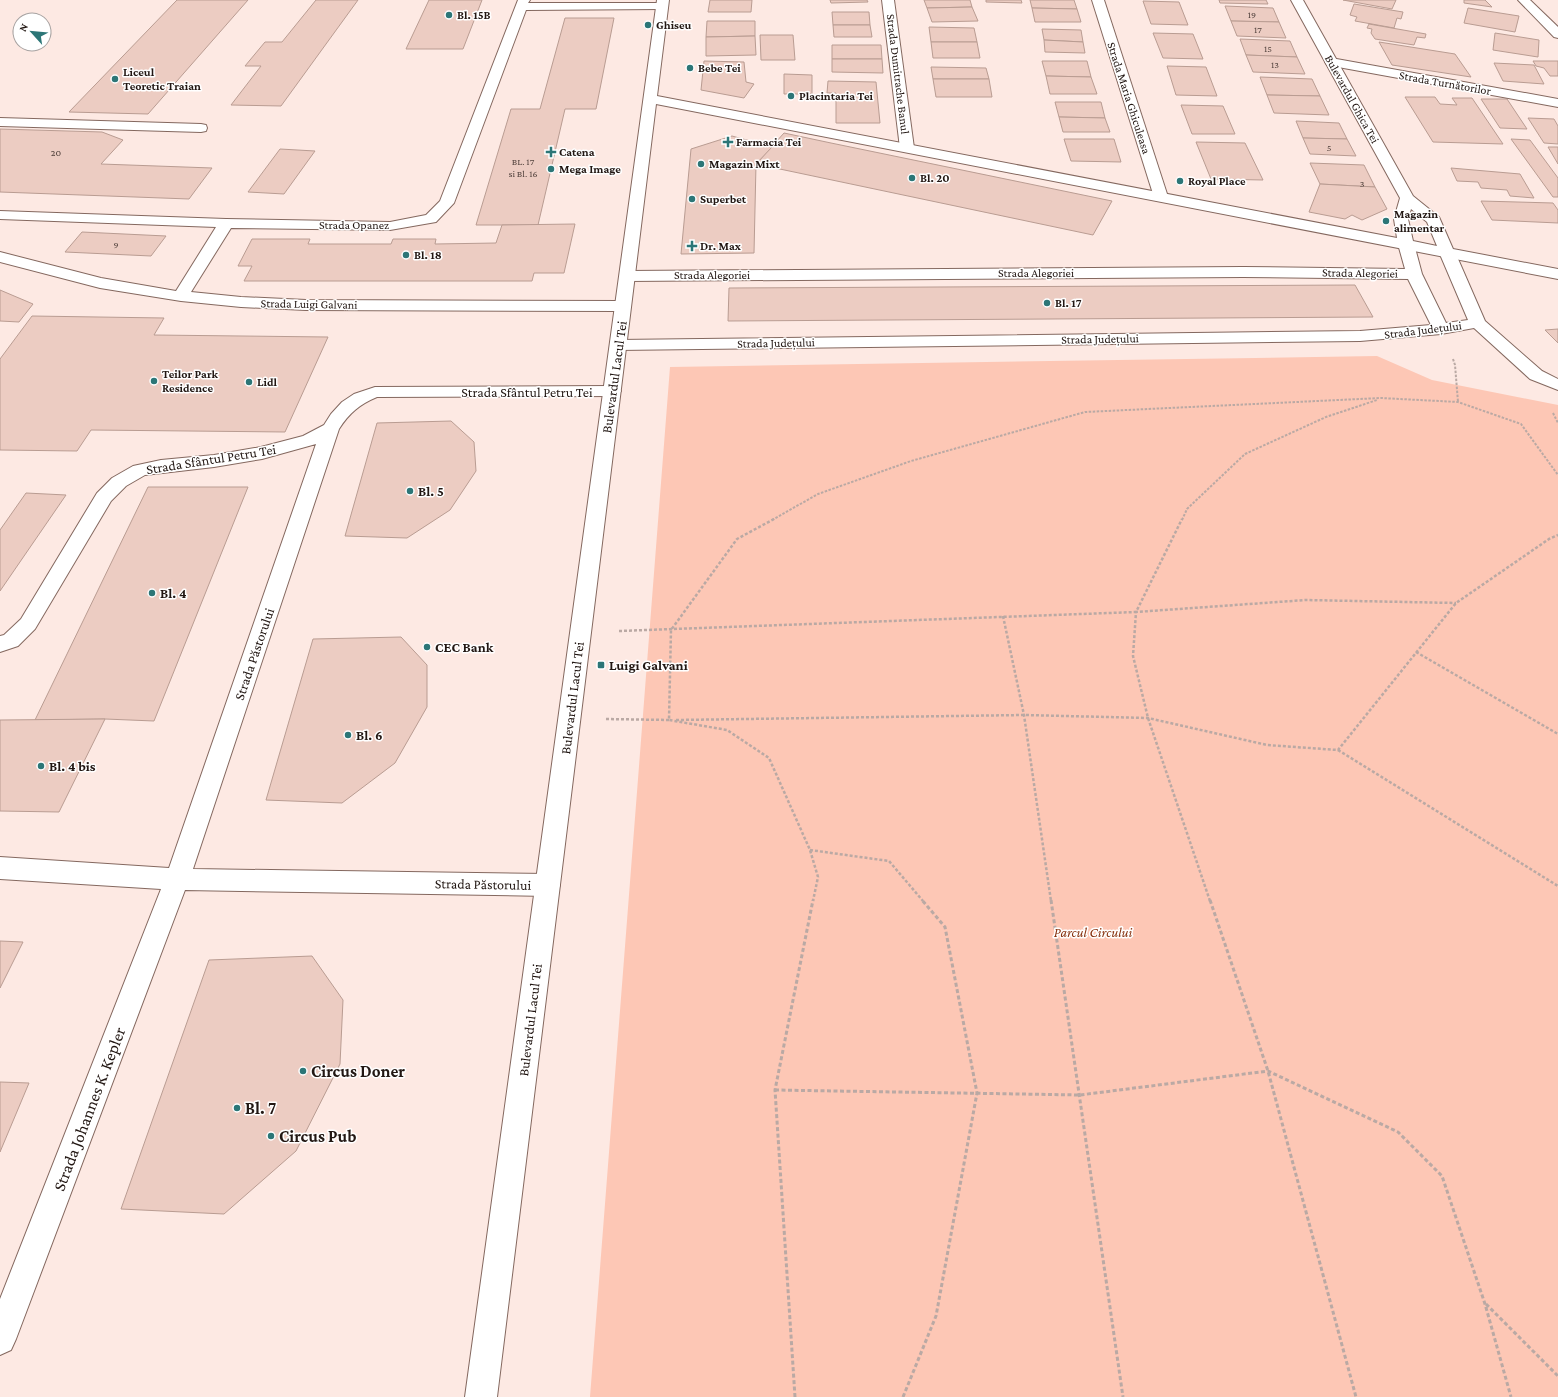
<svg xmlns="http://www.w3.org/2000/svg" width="1558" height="1397" viewBox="0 0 1558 1397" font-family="'Crimson Pro',serif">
<rect width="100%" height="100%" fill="#fde9e3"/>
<!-- green -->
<polygon fill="#fdc7b5" points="1377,356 1432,380 1558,405 1558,1397 590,1397 670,367"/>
<!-- building -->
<g fill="#ecccc2" stroke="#b99c92">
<polygon points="177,0 248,0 148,114 69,112"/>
<polygon points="316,0 358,0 281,106 231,105 261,66 245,66 265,42 282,42"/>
<polygon points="429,0 482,0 463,49 406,49"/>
<polygon points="710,0 752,0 751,12 708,12"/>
<polygon points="830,0 867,0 868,2 831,3"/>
<polygon points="924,0 970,0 972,7 927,8"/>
<polygon points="986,0 1021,0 1022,3 986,2"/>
<polygon points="1030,0 1074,0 1077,9 1032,8"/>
<polygon points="1219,0 1266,0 1268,4 1220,3"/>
<polygon points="1343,0 1396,0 1392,9"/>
<polygon points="1464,0 1485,0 1492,7 1464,3"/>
<polygon points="1143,1 1179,2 1188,25 1151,24"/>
<polygon points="1354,4 1403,12 1401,19 1397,18 1394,28 1355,21 1357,17 1350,15"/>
<polygon points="1225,6 1273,8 1279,22 1231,21"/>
<polygon points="972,7 978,21 932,22 927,8"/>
<polygon points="1032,8 1077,9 1081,22 1035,22"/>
<polygon points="1468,8 1519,16 1515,32 1464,23"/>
<polygon points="832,12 869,12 870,25 833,25"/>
<polygon points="565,18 614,18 596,109 565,109 538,225 476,225 511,109 540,109"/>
<polygon points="707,21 755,21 755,36 706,37"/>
<polygon points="1231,21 1279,22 1286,38 1237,36"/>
<polygon points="1369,24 1426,34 1425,38 1417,37 1414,45 1375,39 1371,33 1372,29 1367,28"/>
<polygon points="833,25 870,25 872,37 834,37"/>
<polygon points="929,27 974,28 977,42 931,42"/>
<polygon points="1042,29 1081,30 1083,42 1044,40"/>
<polygon points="1153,33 1193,34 1203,59 1163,58"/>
<polygon points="1495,33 1539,40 1538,57 1493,50"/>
<polygon points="760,35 793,35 795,60 761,60"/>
<polygon points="755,36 756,55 706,56 706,37"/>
<polygon points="1240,39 1290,41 1297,57 1246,55"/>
<polygon points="1044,40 1083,42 1085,53 1045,52"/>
<polygon points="931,42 977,42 980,58 933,58"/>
<polygon points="1379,42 1455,54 1471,77 1392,65"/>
<polygon points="832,45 881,45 882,59 832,59"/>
<polygon points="1246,55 1297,57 1305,74 1253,72"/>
<polygon points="832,59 882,59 883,73 832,72"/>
<polygon points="704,61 744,62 746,82 754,84 744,98 701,90"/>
<polygon points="1042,61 1087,61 1091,77 1046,76"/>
<polygon points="1533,61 1558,61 1558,76 1550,76 1544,68 1536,66"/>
<polygon points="1494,63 1534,65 1544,84 1503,81"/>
<polygon points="1167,66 1206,67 1217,96 1176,95"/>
<polygon points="931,67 986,68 989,79 933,79"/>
<polygon points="784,74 812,75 812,94 784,94"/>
<polygon points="1046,76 1091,77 1097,94 1050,94"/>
<polygon points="1260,77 1312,79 1320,96 1267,95"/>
<polygon points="933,79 989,79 992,97 936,97"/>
<polygon points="828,81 876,82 880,123 836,123 836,93 827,93"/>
<polygon points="1267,95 1320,96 1329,115 1274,113"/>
<polygon points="1405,97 1435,97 1440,104 1457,105 1452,98 1472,98 1503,144 1433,142"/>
<polygon points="1481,99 1507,99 1527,129 1500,128"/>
<polygon points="1055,102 1101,102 1105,118 1059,117"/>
<polygon points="1181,105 1223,106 1235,134 1192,134"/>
<polygon points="1059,117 1105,118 1110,132 1063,132"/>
<polygon points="1528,118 1554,119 1558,126 1558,144 1544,143"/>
<polygon points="1296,121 1339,123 1347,139 1303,138"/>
<polygon points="0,129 102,132 123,140 101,164 212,168 189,199 0,192"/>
<polygon points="784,133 831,143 1112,201 1093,235 756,164"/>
<polygon points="732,136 772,147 756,164 754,253 681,254 691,149"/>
<polygon points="1303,138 1347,139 1356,156 1310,154"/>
<polygon points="1064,139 1114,139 1121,162 1071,161"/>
<polygon points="1511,139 1530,140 1558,178 1558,197 1553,197"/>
<polygon points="1196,142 1245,143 1263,180 1211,179"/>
<polygon points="1548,147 1558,147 1558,164"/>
<polygon points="280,149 315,151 284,194 248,192"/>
<polygon points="1310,163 1364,165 1375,187 1320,184"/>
<polygon points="1451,168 1520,174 1534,198 1510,196 1507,190 1481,188 1478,182 1457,181"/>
<polygon points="1320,184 1375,187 1387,209 1362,220 1352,215 1345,219 1309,212"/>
<polygon points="1481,201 1553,203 1558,210 1558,223 1492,220"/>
<polygon points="575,224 564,273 534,273 532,281 244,281 252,266 238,266 252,239 310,239 308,244 391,244 393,239 436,239 435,244 496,243 502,225"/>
<polygon points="82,232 166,236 151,256 65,252"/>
<polygon points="1355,285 1373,317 728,321 729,288"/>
<polygon points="0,290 33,304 19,322 0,321"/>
<polygon points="32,316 164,318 154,335 328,337 285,432 91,430 77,451 0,450 0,359"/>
<polygon points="1558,329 1558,343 1545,330"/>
<polygon points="451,421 474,442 476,471 450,510 407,538 345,536 377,423"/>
<polygon points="148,487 248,487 154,721 105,719 35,720"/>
<polygon points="26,493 66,495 0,591 0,530"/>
<polygon points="401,637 427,665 427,707 395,763 342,803 266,800 313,639"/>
<polygon points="105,719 59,812 0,811 0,720"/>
<polygon points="0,941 23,942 0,988"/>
<polygon points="312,956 343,1000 340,1064 296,1151 224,1214 121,1209 209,960"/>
<polygon points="0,1082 29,1083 0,1152"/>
</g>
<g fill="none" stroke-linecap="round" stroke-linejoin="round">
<!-- lane casing -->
<g stroke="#84685f" stroke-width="2">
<polygon id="lane" points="0,118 201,124 206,125 207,128 206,131 201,132 0,126"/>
</g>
<!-- street casing -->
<g stroke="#84685f" stroke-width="2">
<g id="street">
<polygon points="518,0 530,0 528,3 662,3 666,4 668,6 666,8 662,9 526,10 454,203 436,222 390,230 231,228 191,292 241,297 306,300 623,301 629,303 631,306 629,309 623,311 306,310 241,307 181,301 100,288 0,262 0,252 101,278 176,291 216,227 0,219 0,211 226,219 390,222 426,215 440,201"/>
<polygon points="882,0 894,0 914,148 912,151 902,151 900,148"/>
<polygon points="1092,0 1104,0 1168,197 1166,200 1161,201 1156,200 1154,197"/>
<polygon points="1518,0 1530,0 1558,27 1558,38 1554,37"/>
<polygon points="1331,58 1558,99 1558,107 1327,65 1325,62 1327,59"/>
<polygon points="1406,239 1411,241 1414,244 1422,274 1446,323 1468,320 1439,252 1442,249 1447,247 1452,249 1455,252 1485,321 1542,371 1558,379 1558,390 1530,379 1474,328 1441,334 1360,341 618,350 612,349 610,345 612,341 618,340 1360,331 1431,325 1408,279 1243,277 628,281 622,279 620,276 622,273 628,271 1243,267 1405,269 1398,244 1401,241"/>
<path d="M612,386l6,1 3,4 -3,4 -6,1 -235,1c-17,7 -28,16 -38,32l-146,440 355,5 9,3 3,8 -3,8 -9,3 -363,-6 -169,449 -5,11 -11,5v-56l161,-410 -161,-10v-22l169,11 147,-424 -54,15 -48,8 -69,8 -19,11 -15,15 -76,128 -17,17 -18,6v-16l4,-1 17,-16 76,-126 15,-15 21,-12 28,-6 53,-5 47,-8 42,-11 21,-11 7,-11 11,-12 12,-8 21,-7z"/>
</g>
</g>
<!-- secondary casing -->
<g stroke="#84685f" stroke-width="2">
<path id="secondary" d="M657,0h12l-12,96 740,142 -3,-19 6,-21 -109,-198h12l110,196 26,21 14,32 105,20v10l-902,-175 -159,1293h-32zM1411,209l16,13 10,24 -24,-5 -5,-22z"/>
</g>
<!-- path-far2 -->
<g stroke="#baa9a4" stroke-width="2" stroke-dasharray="2.5 1.5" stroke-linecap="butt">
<polyline points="1453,359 1455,365 1458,402"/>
<polyline points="1553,413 1558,423"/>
<polyline points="772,520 818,494 911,461 1085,412 1381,398 1458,402 1521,424 1558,475"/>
<polyline points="1182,520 1187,509 1245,454 1326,417 1377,400"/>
</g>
<!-- path-far1 -->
<g stroke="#baa9a4" stroke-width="2.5" stroke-dasharray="3 2" stroke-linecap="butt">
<polyline points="774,519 737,539 671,630 669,720 727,730 769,758 810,850 818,877 813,901"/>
<polyline points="1003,616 1024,715 1051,901"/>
<polyline points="619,631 1136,612 1182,519"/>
<polyline points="1416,652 1558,734"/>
<polyline points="606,719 669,720"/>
<polyline points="676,720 1024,715 1148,718 1267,745 1338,750 1456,603 1549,539 1558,535"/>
<polyline points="1338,750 1558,886"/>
<polyline points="810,850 889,861 923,901"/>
<polyline points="1210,901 1148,718 1133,656 1136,612 1306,600 1456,603"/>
</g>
<!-- path -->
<g stroke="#baa9a4" stroke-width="3" stroke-dasharray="4 2.5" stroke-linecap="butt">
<polyline points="1051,900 1123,1397"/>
<polyline points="1210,900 1268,1071 1356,1397"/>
<polyline points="775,1090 1080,1095 1268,1071 1398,1132 1442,1176 1485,1304 1511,1397"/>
<polyline points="1486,1304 1558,1376"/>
<polyline points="795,1397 775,1090 813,900"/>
<polyline points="903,1397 936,1316 977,1093 945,927 922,900"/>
</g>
<!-- lane -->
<use href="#lane" fill="#fff" fill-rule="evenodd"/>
<!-- street -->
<use href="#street" fill="#fff" fill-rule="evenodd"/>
<!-- secondary -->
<use href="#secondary" fill="#fff" fill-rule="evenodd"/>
</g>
<!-- markers -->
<g fill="#2c7677" stroke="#fff" stroke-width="1.5">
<circle cx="449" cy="15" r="4"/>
<circle cx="648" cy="25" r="4"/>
<circle cx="690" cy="68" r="4"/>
<circle cx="115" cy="79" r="4"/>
<circle cx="791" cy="96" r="4"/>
<path d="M726 136h4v4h4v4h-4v4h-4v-4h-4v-4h4z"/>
<path d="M549 146h4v4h4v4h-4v4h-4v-4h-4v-4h4z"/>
<circle cx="701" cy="164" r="4"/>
<circle cx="551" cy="169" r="4"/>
<circle cx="912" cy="178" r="4"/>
<circle cx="1180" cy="181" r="4"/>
<circle cx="692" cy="199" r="4"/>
<circle cx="1386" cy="221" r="4"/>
<path d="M690 240h4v4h4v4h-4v4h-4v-4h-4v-4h4z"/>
<circle cx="406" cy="255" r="4"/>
<circle cx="1047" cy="303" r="4"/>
<circle cx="154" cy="381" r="4"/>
<circle cx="249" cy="382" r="4"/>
<circle cx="410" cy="491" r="4"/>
<circle cx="152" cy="593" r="4"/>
<circle cx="427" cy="647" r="4"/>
<rect x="597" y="661" width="8" height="8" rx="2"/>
<circle cx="348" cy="735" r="4"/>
<circle cx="41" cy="766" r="4"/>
<circle cx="303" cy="1071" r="4"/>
<circle cx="237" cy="1108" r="4"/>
<circle cx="271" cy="1136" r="4"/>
</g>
<g text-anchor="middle" stroke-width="3" stroke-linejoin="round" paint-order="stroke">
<!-- far-number labels -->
<g font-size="10" fill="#54443f">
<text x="1252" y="18">19</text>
<text x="1258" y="33">17</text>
<text x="1268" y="52">15</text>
<text x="1275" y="68">13</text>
<text x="1329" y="151">5</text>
<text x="56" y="156">20</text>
<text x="523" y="165">BL. 17<tspan x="523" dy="12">si Bl. 16</tspan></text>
<text x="1362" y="187">3</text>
<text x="116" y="248">9</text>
</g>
<!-- far-poi labels -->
<g font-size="12" font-weight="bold" fill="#221713" stroke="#fff" text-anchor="start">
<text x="457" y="19">Bl. 15B</text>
<text x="656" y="29">Ghiseu</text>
<text x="698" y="72">Bebe Tei</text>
<text x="123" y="76">Liceul<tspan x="123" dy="14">Teoretic Traian</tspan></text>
<text x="799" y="100">Placintaria Tei</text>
<text x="736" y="146">Farmacia Tei</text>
<text x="559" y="156">Catena</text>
<text x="709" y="168">Magazin Mixt</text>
<text x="559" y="173">Mega Image</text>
<text x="920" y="182">Bl. 20</text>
<text x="1188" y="185">Royal Place</text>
<text x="700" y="203">Superbet</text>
<text x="1394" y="218">Magazin<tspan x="1394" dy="14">alimentar</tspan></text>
<text x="700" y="250">Dr. Max</text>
<text x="414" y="259">Bl. 18</text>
<text x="1055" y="307">Bl. 17</text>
<text x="162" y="378">Teilor Park<tspan x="162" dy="14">Residence</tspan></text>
<text x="257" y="386">Lidl</text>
</g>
<!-- far-street labels -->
<g font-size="12" fill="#221713" stroke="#fff">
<text transform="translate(898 74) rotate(83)" y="4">Strada Dumitrache Banul</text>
<text transform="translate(1445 83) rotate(10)" y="4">Strada Turnătorilor</text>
<text transform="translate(1129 98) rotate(72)" y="4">Strada Maria Ghiculeasa</text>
<text transform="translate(1352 99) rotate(61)" y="4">Bulevardul Ghica Tei</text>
<text x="354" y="229">Strada Opanez</text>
<text x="1036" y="277">Strada Alegoriei</text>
<text transform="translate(1360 273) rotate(1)" y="4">Strada Alegoriei</text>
<text x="712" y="279">Strada Alegoriei</text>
<text transform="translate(309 304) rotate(1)" y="4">Strada Luigi Galvani</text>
<text transform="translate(1423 330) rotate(-7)" y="4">Strada Județului</text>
<text transform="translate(1100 339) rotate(-1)" y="4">Strada Județului</text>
<text transform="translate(776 343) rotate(-1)" y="4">Strada Județului</text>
</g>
<!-- street labels -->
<g font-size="14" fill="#221713" stroke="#fff">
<text transform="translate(614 377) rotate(-82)" y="5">Bulevardul Lacul Tei</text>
<text x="527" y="397">Strada Sfântul Petru Tei</text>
<text transform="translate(211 459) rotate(-9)" y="5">Strada Sfântul Petru Tei</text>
<text transform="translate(254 654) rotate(-71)" y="5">Strada Păstorului</text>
<text transform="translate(572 698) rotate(-83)" y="5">Bulevardul Lacul Tei</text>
<text transform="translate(483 884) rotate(1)" y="5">Strada Păstorului</text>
<text transform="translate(530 1020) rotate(-83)" y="5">Bulevardul Lacul Tei</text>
</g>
<!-- poi labels -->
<g font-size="14" font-weight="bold" fill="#221713" stroke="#fff" text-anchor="start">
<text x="418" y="496">Bl. 5</text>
<text x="160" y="598">Bl. 4</text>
<text x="435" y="652">CEC Bank</text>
<text x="609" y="670">Luigi Galvani</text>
<text x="356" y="740">Bl. 6</text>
<text x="49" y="771">Bl. 4 bis</text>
</g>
<!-- park labels -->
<g font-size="14" font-style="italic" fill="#87310e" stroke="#fff">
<text x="1093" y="937">Parcul Circului</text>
</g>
<!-- near-poi labels -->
<g font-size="17" font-weight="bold" fill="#221713" stroke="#fff" text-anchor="start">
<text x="311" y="1077">Circus Doner</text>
<text x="245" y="1114">Bl. 7</text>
<text x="279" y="1142">Circus Pub</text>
</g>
<!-- near-street labels -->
<g font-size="17" fill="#221713" stroke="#fff">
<text transform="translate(89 1109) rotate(-69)" y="6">Strada Johannes K. Kepler</text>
</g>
</g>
<!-- north arrow -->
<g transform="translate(32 32) rotate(297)"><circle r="19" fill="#ffffff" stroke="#a7a2a1"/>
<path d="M0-3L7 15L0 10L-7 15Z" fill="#2c7677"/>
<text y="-6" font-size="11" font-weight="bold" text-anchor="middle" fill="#221713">N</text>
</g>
</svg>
